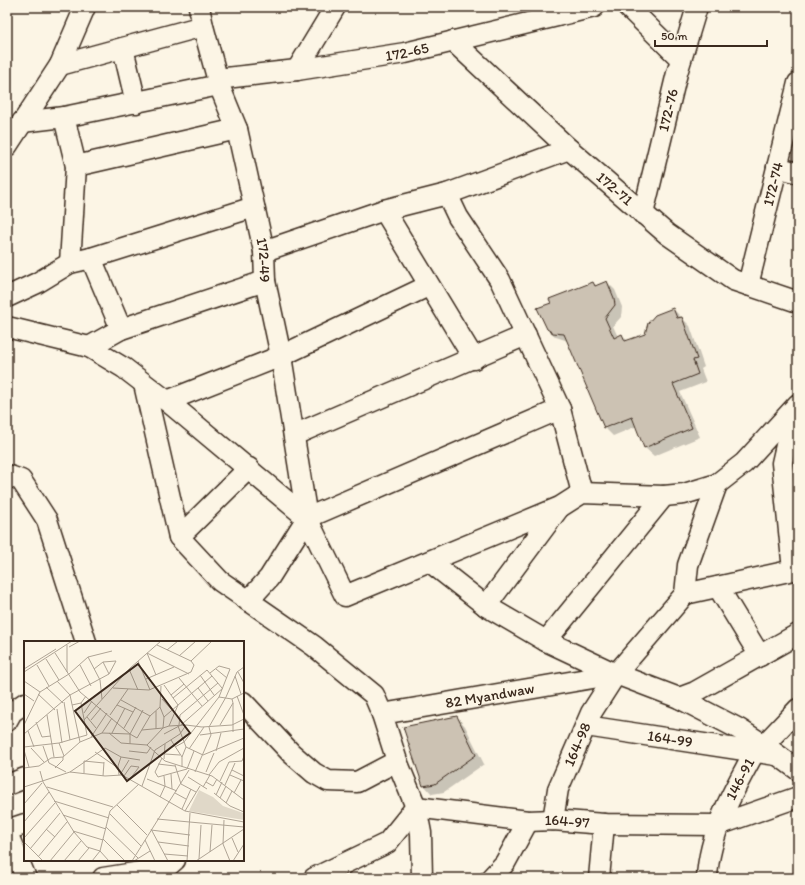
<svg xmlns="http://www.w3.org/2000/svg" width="805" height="885" viewBox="0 0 805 885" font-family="Itim,sans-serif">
<rect width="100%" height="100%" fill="#fcf5e5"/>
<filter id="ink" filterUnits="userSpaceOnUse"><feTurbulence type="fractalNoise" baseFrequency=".025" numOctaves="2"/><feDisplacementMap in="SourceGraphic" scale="8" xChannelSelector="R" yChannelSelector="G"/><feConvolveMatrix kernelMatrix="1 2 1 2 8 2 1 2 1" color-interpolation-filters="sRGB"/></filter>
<g filter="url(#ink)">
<!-- shadow -->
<g fill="#0003">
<polygon points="607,282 615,290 622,307 621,317 613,326 618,337 622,335 628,341 646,334 673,309 690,326 704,367 701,369 706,382 680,392 700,437 654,456 645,448 637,426 613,436 605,428 568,341 556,337 547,329 552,303 593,283 597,286"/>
<polygon points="457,717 465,726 484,764 444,792 432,794 424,785"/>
</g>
<!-- building -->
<g fill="#ccc2b3" stroke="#3b2a1e">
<polygon points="607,281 614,298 615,305 605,318 614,338 622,334 625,341 645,334 648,323 655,315 673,308 677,318 682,317 697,359 693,360 698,374 673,384 692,428 644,448 632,417 604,428 564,334 553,333 547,329 537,308 551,303 549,299 593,282 595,286"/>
<polygon points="457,716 476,755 435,784 423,786 403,727"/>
</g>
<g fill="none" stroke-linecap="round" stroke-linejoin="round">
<!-- minor casing -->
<g stroke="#3b2a1e" stroke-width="23">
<g id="minor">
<path id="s1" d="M199,7l4,19 16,59 18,44 27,122 1,30 16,75 26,162"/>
<polyline points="628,7 681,59"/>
<path id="s2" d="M453,41l116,108 98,85 66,46 65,22"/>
<polyline points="123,48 136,103"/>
<polyline points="60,65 203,26"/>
<polyline points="297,70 335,7"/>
<path id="s3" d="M217,79l80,-9 108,-17 189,-46"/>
<polyline points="64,117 76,166 70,263"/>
<polyline points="22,122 64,117 219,85"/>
<polyline points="7,146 60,65 85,7"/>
<polyline points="76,166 237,129"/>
<polyline points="777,167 798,173"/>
<polyline points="447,194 458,217 500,280 560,409 582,493"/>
<polyline points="384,210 474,359"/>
<path id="s4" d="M643,214l34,-141 20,-66"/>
<polyline points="264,251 384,210 447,194 569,149"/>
<polyline points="91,258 121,329"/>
<path id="s5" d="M748,285l50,-202"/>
<polyline points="7,297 37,283 70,263 91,258 254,207"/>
<polyline points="7,327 89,347 124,368 167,401 307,518 345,596 560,507 582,493 664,496 684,494 717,484 744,463 798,404"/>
<polyline points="89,347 121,329 265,281"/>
<polyline points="144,384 179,537 220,581 314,646 374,695 382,714"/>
<polyline points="167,401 281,356 428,286"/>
<polyline points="789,432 782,463 793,570"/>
<polyline points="294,435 526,335"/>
<polyline points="7,475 21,480 47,520 86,642"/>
<polyline points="179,537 249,468"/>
<polyline points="430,562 486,606 546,641 616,674"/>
<polyline points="718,587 760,656"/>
<polyline points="685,594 798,569"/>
<polyline points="248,601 269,578 307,518 560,409"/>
<polyline points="486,606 559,508"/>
<polyline points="546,641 664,496"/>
<polyline points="679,698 695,692 798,634"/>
<polyline points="243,702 291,753 314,773 328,781 357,782 397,761"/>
<polyline points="7,721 12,712 25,703"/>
<path id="s6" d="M586,726l190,29"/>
<polyline points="764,745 798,709"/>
<polyline points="7,785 25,778"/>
<path id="s7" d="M416,807l112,14 25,-1 51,4 114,1 80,-28"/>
<path id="s8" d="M553,820l5,-31 33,-76 25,-39 69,-80 3,-29 29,-81"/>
<polyline points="7,830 25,824"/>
<polyline points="7,833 26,878"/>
<polyline points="103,878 166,868 175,860"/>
<polyline points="314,878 387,843 416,807"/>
<path id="s9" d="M422,878l-1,-45 -5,-26 -19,-46 -15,-47 234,-40 63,24 60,31 25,16 34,25"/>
<polyline points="491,878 505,863 528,821"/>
<polyline points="599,878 604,824"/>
<path id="s10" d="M707,878c2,-44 26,-87 47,-125"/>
</g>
</g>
<!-- minor -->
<use href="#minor" stroke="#fcf5e5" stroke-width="20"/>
</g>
</g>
<g text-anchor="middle" stroke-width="4" stroke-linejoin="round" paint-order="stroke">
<!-- street labels -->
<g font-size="15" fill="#3b2a1e" stroke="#fcf5e5">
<text dy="5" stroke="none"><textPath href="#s3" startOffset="192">172-65</textPath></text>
<text dy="5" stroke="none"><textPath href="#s4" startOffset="107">172-76</textPath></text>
<text dy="5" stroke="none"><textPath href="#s5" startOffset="104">172-74</textPath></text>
<text dy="5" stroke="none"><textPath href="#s2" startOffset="219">172-71</textPath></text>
<text dy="5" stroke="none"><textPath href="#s1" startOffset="262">172-49</textPath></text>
<text dy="5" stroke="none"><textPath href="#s9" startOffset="280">82 Myandwaw</textPath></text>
<text dy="5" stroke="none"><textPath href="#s6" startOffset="85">164-99</textPath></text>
<text dy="5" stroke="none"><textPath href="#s8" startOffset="80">164-98</textPath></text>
<text dy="5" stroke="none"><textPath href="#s10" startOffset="105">146-91</textPath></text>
<text dy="5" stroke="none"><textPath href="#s7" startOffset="152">164-97</textPath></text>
</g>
</g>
<!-- overview -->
<g transform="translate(24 641)">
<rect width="220" height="220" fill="#fcf5e5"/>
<path d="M175,149l14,7 10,9 20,7 1,7 -55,-9z" fill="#e0d8c8"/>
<path fill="none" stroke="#afa495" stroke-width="1" d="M45,6l11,-6M143,9l11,-9M31,12l25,39 50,42M123,12l42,21M123,12l9,22M155,15l17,-15M64,16l12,23 2,19M22,18l13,21M114,20l12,29M167,20l21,-20M79,21l6,12M13,24l12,21M56,24l11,21M0,28l32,-20M105,28l9,21M192,28l11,9M0,31l48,-31M43,31v-27M214,31l6,11M176,34l14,20M211,35l6,18M155,37l23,28M122,38l28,-12M0,40l16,11M33,40l13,14 10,47M140,44l14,20M22,46l17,16M89,47l36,2 42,-18 3,-7 -3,-4 -34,-16M174,47l10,13M0,53l10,7M14,53l17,16M147,54l13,-11M213,55l7,19M195,56l13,2 12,-6M149,57l34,-28 15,18M138,58l9,10M97,59l29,16M40,61l6,38M57,62l6,32M209,62v29M48,64l9,-2 5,-7M73,64l32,-36 32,-28M93,64l16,7M136,66l4,10 -1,11M33,68l5,34M60,72l8,-12M23,74l7,42M86,74l18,-26M63,76l9,11M140,76l48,-41M220,78l-12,6 -30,2 -16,-2 -17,1 -6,2 -16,17 18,16 47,15 32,24M60,79l13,-15M67,79l10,-12M12,81l6,15 9,-1M0,84l16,-33 29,-18 19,-17 24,-6M155,84l1,-10 38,-32M196,84l13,-22 -1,-4M145,85l9,-21M154,85l8,21 17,8 41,-17M100,87l12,-21M132,88v-18M118,89l21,-2M4,90l6,16M78,92l10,-15M85,92l12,10 26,2M88,92l13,-25M0,93l46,-39 39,-21 7,-13 -13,1 -9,7M140,93l17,-9 42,-37M176,94l44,-6M67,96l16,-24M147,99l11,17M35,102l5,13M106,103v-10l13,-24M19,105l6,17 17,9M0,106l35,-4 28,-8M151,106l9,-5 35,-45 11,-28 -11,-3 -9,7M7,107l13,14M165,108l15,-22M0,109l5,17M131,109l25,-16 6,-9M105,110l18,2 4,-6M192,110l5,-18M71,111l23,16M141,113l15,1M97,116l19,3M138,117l-7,14 3,5 29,-8M140,118l1,-15M134,123l17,2M151,124l6,19 15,8M158,126v-10l4,-10M0,127l15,-2 12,-8 12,-1 17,-15 22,-9 28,1 7,4 13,-22 10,-9 1,-21M31,127l8,-8v-3M163,128l7,-18M208,129l12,6M16,130l3,11 31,50 13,15 13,4 9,10M46,131l35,-24 16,9 -3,9 1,9M171,131l16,-37 -2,-8 17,-30 11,-25 7,-5M182,131l8,-19M60,132v-12l20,2M147,133l1,15M96,134l9,-15M185,134l10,-13 25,-14M206,134l14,6M79,135l1,-14M100,135l7,-10 8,1 -9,12M164,136l19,12M123,138l30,12M196,140l9,-19 13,-1 2,-5M182,141l7,4 4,-7M201,144l10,-22M118,145l13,-36M0,146l46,-15 35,4 17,-1 63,36 59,11M23,146l66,20M179,146l7,-12M151,152l11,6M190,152l16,13 14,6M210,152l7,-13M192,154l6,-13M136,156l5,-11 -1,-10M196,157l6,-12M30,160l55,17M202,162l6,-12M0,163l18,-21M93,164l30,30M158,168l9,-20M161,170l15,-25M86,173l31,32M39,174l43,14M133,178l87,8M200,179l-1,24 7,17M0,181l25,-30M82,186l32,31M22,188l9,8M127,188l17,32M127,189l39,5M49,190l30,9M0,197l31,-35M208,197l6,14M79,198l22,22M121,199l10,21M0,201l19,19M134,201l31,4M6,208l30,-36M186,211l2,-27M140,213l24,2M14,216l29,-35M175,218l2,-34M26,220l24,-29M40,220l17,-20M54,220l11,-13M68,220l8,-10 10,-40 29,-27M108,220l57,-91M110,220l16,-10M163,220l3,-48M172,220l48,-32M209,220l11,-17"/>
<path fill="#3b2a1e" fill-opacity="0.15" stroke="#3b2a1e" stroke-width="2" d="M114,23l52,69 -63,48 -52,-70z"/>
<rect width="220" height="220" fill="none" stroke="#3b2a1e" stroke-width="2"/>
</g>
<!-- margin -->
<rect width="805" height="885" fill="none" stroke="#fcf5e5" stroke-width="24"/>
<rect x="12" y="12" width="781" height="861" fill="none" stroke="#3b2a1e" stroke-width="1.5" filter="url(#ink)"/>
<!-- scale -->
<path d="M655 40v6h112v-6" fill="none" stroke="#3b2a1e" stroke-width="2"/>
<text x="661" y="40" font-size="12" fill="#3b2a1e" stroke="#fcf5e5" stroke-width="3" paint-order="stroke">50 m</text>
</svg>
